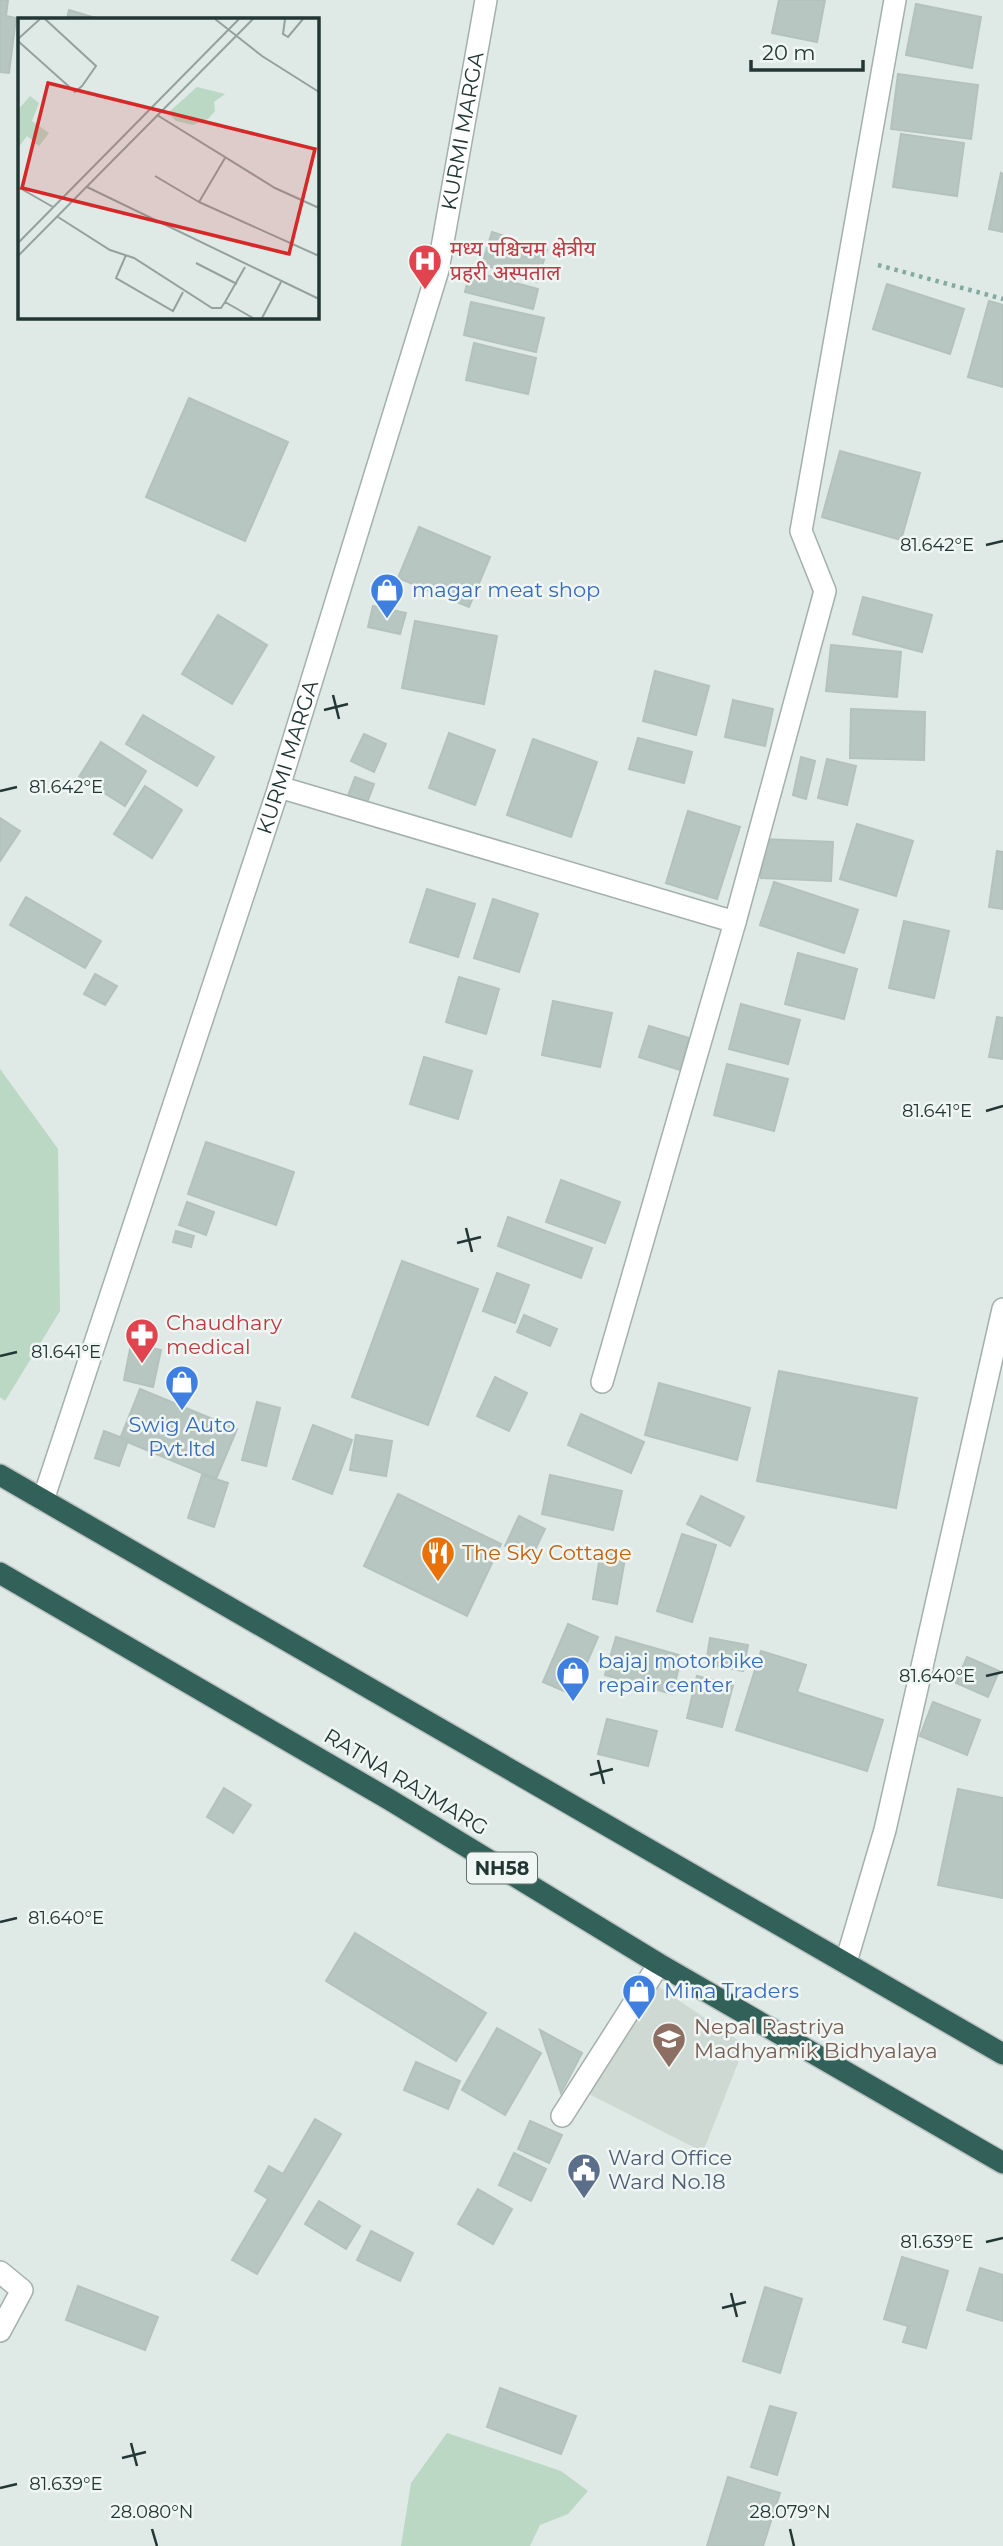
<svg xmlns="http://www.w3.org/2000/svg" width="1003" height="2546" viewBox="0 0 1003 2546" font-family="Montserrat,'Noto Sans Devanagari',sans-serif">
<rect width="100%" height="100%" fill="#dfe9e5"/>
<!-- built -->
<polygon fill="#ced9d4" points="653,1983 745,2045 703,2152 587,2093"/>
<!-- green -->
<g fill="#bad8c4">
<polygon points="0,1069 58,1149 60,1311 5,1401 0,1397"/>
<polygon points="447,2433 561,2471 588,2491 568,2514 540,2525 530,2546 401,2546 411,2483"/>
</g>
<!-- building -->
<g fill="#b8c6c1" stroke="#b3c2bc" stroke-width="2">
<polygon points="0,0 8,0 6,16 16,18 9,73 0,72"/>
<polygon points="779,0 825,0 817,42 772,33"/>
<polygon points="916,4 981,17 972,68 906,55"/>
<polygon points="69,10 99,19 67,19"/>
<polygon points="898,74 978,85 971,139 891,129"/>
<polygon points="901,134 964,143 957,196 893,187"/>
<polygon points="1001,173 1003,174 1003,232 989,229"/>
<polygon points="492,232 547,250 537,282 482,264"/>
<polygon points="470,271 538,289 533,309 465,292"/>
<polygon points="887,284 964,309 950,354 873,329"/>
<polygon points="989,301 1003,305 1003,387 968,377"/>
<polygon points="471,302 544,318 536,352 464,335"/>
<polygon points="474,343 536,358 528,394 466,380"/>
<polygon points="189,398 288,442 245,541 146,497"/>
<polygon points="840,451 920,473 901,540 822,517"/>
<polygon points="419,527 490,557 469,607 398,578"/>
<polygon points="863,597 932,615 922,652 853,634"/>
<polygon points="373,606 406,613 400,634 368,627"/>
<polygon points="218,615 267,645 232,704 182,674"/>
<polygon points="415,621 497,636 484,704 402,688"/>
<polygon points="831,645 901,652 897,697 826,691"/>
<polygon points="655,671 709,686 696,735 643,721"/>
<polygon points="733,700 773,709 765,746 725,737"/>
<polygon points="851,709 925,712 924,760 850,758"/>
<polygon points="143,715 214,757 197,786 126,744"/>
<polygon points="449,733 495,750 475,805 429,788"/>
<polygon points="364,734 386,744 374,772 351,761"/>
<polygon points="638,738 692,752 684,783 629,769"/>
<polygon points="533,739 597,762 571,837 507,815"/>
<polygon points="101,742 146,771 125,806 79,777"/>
<polygon points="801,757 815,761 806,799 793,795"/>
<polygon points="827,759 856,766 847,805 818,798"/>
<polygon points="355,777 374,784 365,808 346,801"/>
<polygon points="145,786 182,810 152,858 114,834"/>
<polygon points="688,811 740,827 717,899 666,883"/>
<polygon points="0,818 20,831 0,861"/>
<polygon points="857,824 913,841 896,896 840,879"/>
<polygon points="762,839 833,842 831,881 761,878"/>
<polygon points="997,851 1003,852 1003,909 989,907"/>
<polygon points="774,882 858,910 844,953 760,925"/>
<polygon points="427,889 475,904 458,957 410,942"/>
<polygon points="26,897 101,941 85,968 10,925"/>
<polygon points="493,899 538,914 519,972 474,958"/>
<polygon points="904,921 949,931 934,998 889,988"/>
<polygon points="798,953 857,969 844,1019 785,1004"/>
<polygon points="95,974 117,986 105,1005 84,994"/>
<polygon points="459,977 499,989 486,1034 446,1022"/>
<polygon points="553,1001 612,1013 600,1067 542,1055"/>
<polygon points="741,1004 800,1020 788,1064 729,1049"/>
<polygon points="997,1017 1003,1018 1003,1059 989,1057"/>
<polygon points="649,1026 689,1038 680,1070 639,1057"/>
<polygon points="424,1057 472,1071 458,1119 410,1104"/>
<polygon points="727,1064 788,1079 774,1131 714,1115"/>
<polygon points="206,1142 294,1172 276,1225 188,1194"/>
<polygon points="561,1180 620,1202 605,1243 546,1222"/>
<polygon points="187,1202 214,1212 206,1235 179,1225"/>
<polygon points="508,1217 592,1248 581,1278 498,1246"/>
<polygon points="176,1231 194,1236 191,1247 173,1242"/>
<polygon points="402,1261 478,1289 428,1425 352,1397"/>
<polygon points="497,1273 529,1285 515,1323 483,1311"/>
<polygon points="524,1315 557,1329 550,1346 517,1332"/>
<polygon points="131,1344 161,1350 153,1387 124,1380"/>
<polygon points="779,1371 917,1398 896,1508 757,1481"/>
<polygon points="495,1377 527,1393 509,1431 477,1416"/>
<polygon points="659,1383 750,1408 737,1460 645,1435"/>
<polygon points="140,1389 237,1429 216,1479 120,1439"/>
<polygon points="257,1402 280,1408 266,1466 242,1460"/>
<polygon points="581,1414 644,1442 631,1473 568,1445"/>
<polygon points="313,1425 352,1440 332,1494 293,1479"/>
<polygon points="104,1431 128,1440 119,1466 95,1458"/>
<polygon points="356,1435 392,1441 386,1476 350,1470"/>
<polygon points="202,1475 228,1483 214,1527 188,1518"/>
<polygon points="550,1475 622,1491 613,1530 542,1514"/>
<polygon points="398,1494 501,1544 467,1616 364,1566"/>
<polygon points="701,1496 744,1517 730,1546 687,1524"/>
<polygon points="519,1516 545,1529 531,1558 505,1546"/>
<polygon points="682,1534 716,1545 692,1622 657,1611"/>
<polygon points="601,1550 626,1553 617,1604 593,1599"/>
<polygon points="568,1624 598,1637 573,1695 543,1682"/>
<polygon points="616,1637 682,1656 672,1694 605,1675"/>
<polygon points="710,1638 748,1645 743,1671 706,1664"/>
<polygon points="761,1651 806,1665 797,1692 883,1720 867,1771 736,1730"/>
<polygon points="967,1657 999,1671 988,1697 956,1683"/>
<polygon points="697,1676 733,1685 722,1727 687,1718"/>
<polygon points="933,1702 980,1720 967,1755 920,1736"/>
<polygon points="607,1719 657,1731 648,1766 598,1754"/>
<polygon points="224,1788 251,1805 233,1833 207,1817"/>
<polygon points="958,1789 1003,1798 1003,1898 938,1885"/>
<polygon points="355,1933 486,2013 456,2061 326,1981"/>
<polygon points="497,2028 541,2053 505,2115 462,2090"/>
<polygon points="540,2030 582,2053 561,2093"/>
<polygon points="416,2062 460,2081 448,2109 404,2090"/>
<polygon points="315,2119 341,2134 257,2274 232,2260 268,2199 255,2191 269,2166 283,2174"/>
<polygon points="530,2121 562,2135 549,2163 518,2149"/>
<polygon points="514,2153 546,2169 531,2201 499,2185"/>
<polygon points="478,2189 512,2209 493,2244 458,2224"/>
<polygon points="319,2201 360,2226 346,2249 305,2224"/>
<polygon points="371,2231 413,2253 400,2281 357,2260"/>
<polygon points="902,2257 948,2271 926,2348 903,2342 908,2326 884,2319"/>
<polygon points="980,2268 1003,2275 1003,2321 967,2310"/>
<polygon points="78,2286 158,2317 145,2350 66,2320"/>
<polygon points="765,2287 802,2299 780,2373 743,2361"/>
<polygon points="500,2388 576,2416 561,2454 487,2427"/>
<polygon points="770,2406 796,2413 777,2475 751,2467"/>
<polygon points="728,2477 780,2493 763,2546 707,2546"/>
</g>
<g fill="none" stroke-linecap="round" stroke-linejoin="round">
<!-- minor casing -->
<g stroke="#a3b0ac" stroke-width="24">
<g id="minor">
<polyline points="279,787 735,922 825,591 801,531 895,0"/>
<polyline points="602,1382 735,922"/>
<path id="s1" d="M43,1500l236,-713 159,-517 48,-270"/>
<polyline points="846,1962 885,1830 1003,1309"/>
<polyline points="562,2116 659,1964"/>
<polyline points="0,2272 22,2290 0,2331"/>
</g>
</g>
<!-- highway casing -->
<g stroke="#bdc3c2" stroke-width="24">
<g id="highway">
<polyline points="0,1475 1003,2054"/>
<polyline points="0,1573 390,1800 659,1964 1003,2163"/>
</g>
</g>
<!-- path -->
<polyline stroke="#83aaa0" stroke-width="4.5" stroke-dasharray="3.5 5" stroke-linecap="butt" points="878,265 1003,299"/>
<!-- minor -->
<use href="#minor" stroke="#fff" stroke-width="21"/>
<!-- highway -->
<use href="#highway" stroke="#316159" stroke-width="21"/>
</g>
<!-- ticks -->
<path fill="none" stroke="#223733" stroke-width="2.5" d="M986,545l17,-4M333,695l6,24M324,710l24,-6M0,791l17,-4M986,1111l17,-5M466,1228l6,24M457,1243l24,-6M0,1356l17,-4M986,1676l17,-4M598,1760l6,24M590,1775l23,-6M0,1922l17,-4M986,2242l17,-4M731,2293l6,24M722,2308l24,-6M131,2443l6,23M122,2458l24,-6M0,2488l17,-4M152,2529l5,17M790,2529l4,17"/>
<!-- icons -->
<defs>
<g id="hospital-pin" transform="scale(1.75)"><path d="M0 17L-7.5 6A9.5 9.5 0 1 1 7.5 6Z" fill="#e0444e" stroke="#eff6f3"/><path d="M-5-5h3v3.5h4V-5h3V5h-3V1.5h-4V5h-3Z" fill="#fff"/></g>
<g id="shop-pin" transform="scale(1.75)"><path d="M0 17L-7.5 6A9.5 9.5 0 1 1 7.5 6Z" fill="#3f7fe0" stroke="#eff6f3"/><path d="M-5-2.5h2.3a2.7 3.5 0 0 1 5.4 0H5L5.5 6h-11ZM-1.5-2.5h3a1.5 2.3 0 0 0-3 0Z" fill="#fff"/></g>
<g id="pharmacy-pin" transform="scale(1.75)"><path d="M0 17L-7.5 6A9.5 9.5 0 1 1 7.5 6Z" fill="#e0444e" stroke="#eff6f3"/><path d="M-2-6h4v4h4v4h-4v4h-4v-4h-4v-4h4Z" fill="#fff"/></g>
<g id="restaurant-pin" transform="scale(1.75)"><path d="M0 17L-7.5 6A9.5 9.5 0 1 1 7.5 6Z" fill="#e8710a" stroke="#eff6f3"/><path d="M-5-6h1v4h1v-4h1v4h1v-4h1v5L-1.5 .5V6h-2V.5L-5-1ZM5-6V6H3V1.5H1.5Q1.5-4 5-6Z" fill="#fff"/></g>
<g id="school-pin" transform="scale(1.75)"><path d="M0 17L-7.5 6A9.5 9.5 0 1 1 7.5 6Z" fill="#8d6e63" stroke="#eff6f3"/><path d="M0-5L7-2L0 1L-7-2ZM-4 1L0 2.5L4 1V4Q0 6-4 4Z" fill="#fff"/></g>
<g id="civic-pin" transform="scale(1.75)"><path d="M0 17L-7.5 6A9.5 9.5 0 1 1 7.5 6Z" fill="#5c6f8a" stroke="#eff6f3"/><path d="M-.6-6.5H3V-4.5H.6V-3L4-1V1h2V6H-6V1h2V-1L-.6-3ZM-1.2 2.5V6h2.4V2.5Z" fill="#fff"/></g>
</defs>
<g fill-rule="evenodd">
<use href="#hospital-pin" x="425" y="261"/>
<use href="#shop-pin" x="387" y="590"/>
<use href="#pharmacy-pin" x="142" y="1335"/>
<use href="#shop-pin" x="182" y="1382"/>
<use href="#restaurant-pin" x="438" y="1553"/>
<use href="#shop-pin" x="573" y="1673"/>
<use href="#shop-pin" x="639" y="1991"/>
<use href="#school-pin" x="669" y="2039"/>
<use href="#civic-pin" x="584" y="2170"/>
</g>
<g text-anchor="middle" stroke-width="5" stroke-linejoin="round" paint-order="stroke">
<!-- shield labels -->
<rect fill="#eff6f3" stroke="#60706d" stroke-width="2" x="467" y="1852.5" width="70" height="31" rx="5"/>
<g font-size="19" font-weight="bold" fill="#223733">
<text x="502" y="1875">NH58</text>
</g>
<!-- street labels -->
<g font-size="21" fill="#223733" stroke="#eff6f3">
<text dy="7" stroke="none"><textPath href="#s1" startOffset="1433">KURMI MARGA</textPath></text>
<text dy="7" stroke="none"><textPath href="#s1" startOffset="782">KURMI MARGA</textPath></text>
<text transform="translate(406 1782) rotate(31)" y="7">RATNA RAJMARG</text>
</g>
<!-- health labels -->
<g font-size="21" fill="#be3a42" stroke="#eff6f3" text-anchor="start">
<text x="450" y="256">मध्य पश्चिचम क्षेत्रीय<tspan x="450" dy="24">प्रहरी अस्पताल</tspan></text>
<text x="166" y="1330">Chaudhary<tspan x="166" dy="24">medical</tspan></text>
</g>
<!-- shop labels -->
<g font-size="21" fill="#366cbe" stroke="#eff6f3" text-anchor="start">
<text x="412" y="597">magar meat shop</text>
<text x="182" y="1432" text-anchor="middle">Swig Auto<tspan x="182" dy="24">Pvt.ltd</tspan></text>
<text x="598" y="1668">bajaj motorbike<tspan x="598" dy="24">repair center</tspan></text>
<text x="664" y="1998">Mina Traders</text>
</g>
<!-- food labels -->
<g font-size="21" fill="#c56008" stroke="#eff6f3" text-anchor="start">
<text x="462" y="1560">The Sky Cottage</text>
</g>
<!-- education labels -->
<g font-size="21" fill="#785e54" stroke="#eff6f3" text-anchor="start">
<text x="694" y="2034">Nepal Rastriya<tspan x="694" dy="24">Madhyamik Bidhyalaya</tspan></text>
</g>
<!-- service labels -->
<g font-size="21" fill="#4e5e75" stroke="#eff6f3" text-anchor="start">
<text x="608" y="2165">Ward Office<tspan x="608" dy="24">Ward No.18</tspan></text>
</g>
</g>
<!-- overview -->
<g transform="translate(18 18)">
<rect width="301" height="301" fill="#dfe9e5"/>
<path d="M179,69l28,7 -11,8 1,9 -7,8 -15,6 -17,-4 -8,-8zM12,78l9,7 -7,18 17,12 -10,13 -12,-10 -9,12v-38z" fill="#bad8c4"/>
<path fill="none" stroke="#93a29e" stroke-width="2" d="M197,1l47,37 57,36M267,1l-2,15 5,3 15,-18M0,21l22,-20M0,23l57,51 7,-6 14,-20 -51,-47M139,97l118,73 44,20M207,140l-26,44 120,54M137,158l44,26M0,169l35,20M69,169l232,112M40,199l52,33 24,8 78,50h9l4,-6 28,16M0,225l221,-224M108,237l-10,23 57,33 10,-19M0,238l235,-237M178,245l41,21M207,284l20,-35M244,300l19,-36"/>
<path fill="#d62828" fill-opacity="0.15" stroke="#d62828" stroke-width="3.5" d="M30,65l267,66 -26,105 -267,-66z"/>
<rect width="301" height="301" fill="none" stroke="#223733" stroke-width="3.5"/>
</g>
<g font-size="18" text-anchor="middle" fill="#223733" stroke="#eff6f3" stroke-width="5" stroke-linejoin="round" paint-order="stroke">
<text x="937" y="551">81.642°E</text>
<text x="66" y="793">81.642°E</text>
<text x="937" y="1117">81.641°E</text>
<text x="66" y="1358">81.641°E</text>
<text x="937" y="1682">81.640°E</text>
<text x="66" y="1924">81.640°E</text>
<text x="937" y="2248">81.639°E</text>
<text x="66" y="2490">81.639°E</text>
<text x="152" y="2518">28.080°N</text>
<text x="790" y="2518">28.079°N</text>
</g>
<!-- scale -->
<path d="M751 60v10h112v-10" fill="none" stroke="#223733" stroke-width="3.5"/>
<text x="762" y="60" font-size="21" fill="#223733" stroke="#eff6f3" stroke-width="5" paint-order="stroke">20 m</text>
</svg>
